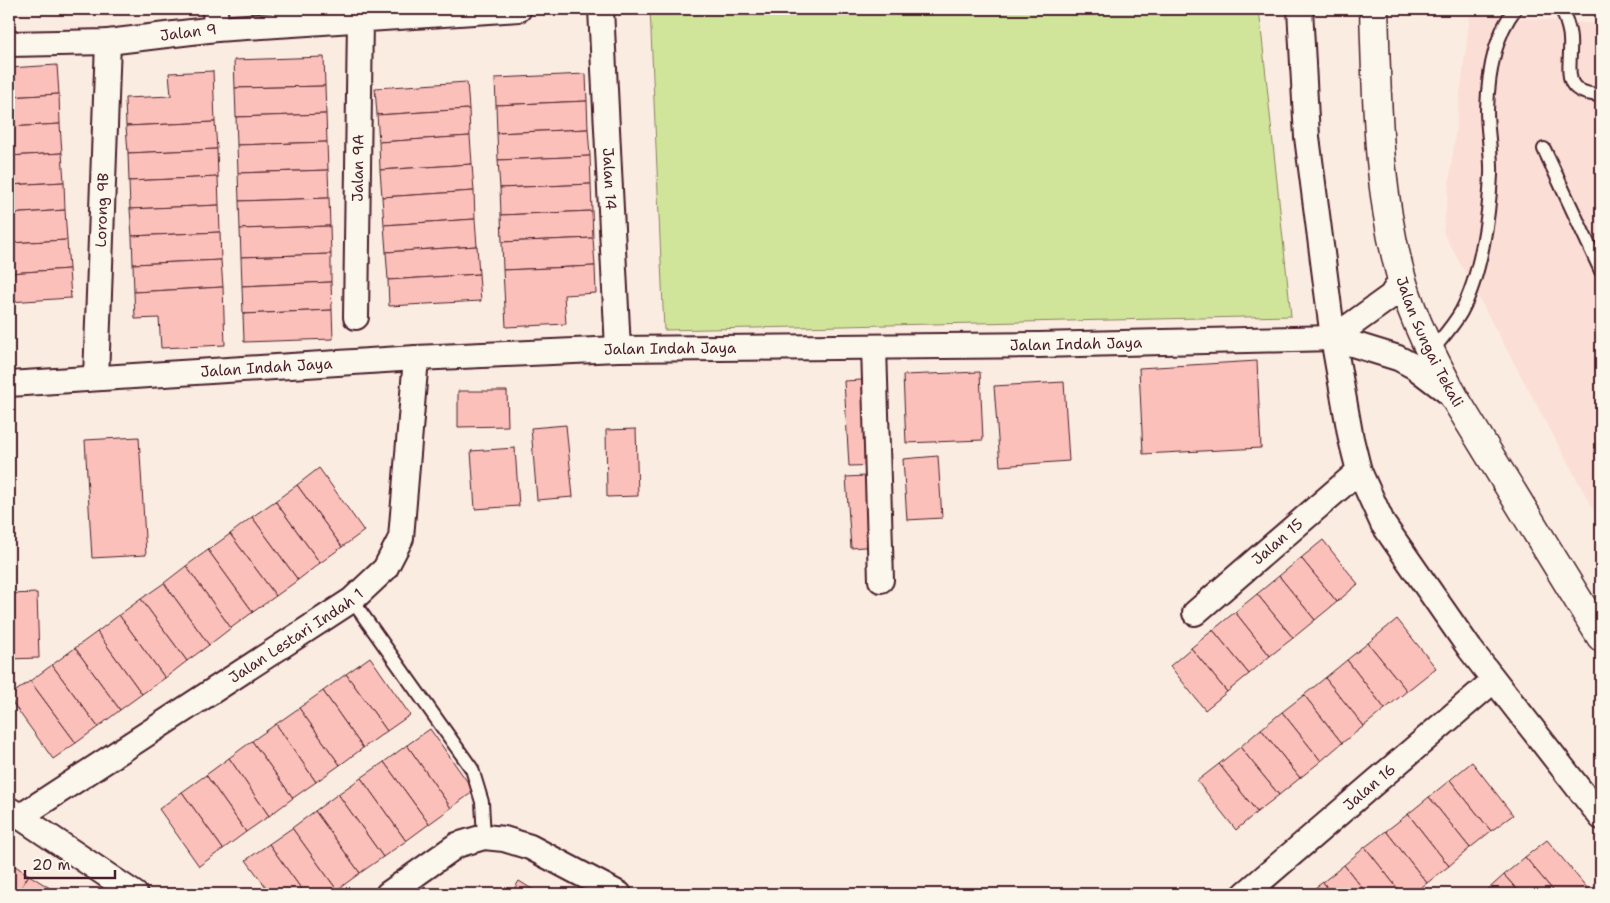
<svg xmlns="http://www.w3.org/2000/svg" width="1610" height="903" viewBox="0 0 1610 903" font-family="'Shantell Sans',sans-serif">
<rect width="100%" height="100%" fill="#fbece2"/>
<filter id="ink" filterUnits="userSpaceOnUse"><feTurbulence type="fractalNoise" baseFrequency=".02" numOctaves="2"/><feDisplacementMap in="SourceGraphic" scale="10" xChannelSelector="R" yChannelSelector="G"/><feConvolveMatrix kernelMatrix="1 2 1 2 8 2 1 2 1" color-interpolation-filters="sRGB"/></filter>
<g filter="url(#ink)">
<!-- built -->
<polygon fill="#fbdfd6" points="1470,14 1601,24 1601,524 1443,232"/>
<!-- green -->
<polygon fill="#d0e59a" stroke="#8d8262" points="650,9 1259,9 1291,316 664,330"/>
<!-- building -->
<g fill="#fbc0b9" stroke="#4a1f2b">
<polygon points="258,9 288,9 258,11"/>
<polygon points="324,57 325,86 235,88 234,60"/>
<polygon points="57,65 59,94 9,97 9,68"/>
<polygon points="213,71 215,122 126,126 125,98 171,96 169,73"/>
<polygon points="586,74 587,101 496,105 495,78"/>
<polygon points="467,82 469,109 377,115 375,88"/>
<polygon points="325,86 326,114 236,117 235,88"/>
<polygon points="59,94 60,124 9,127 9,97"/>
<polygon points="587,101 588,129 497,133 496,105"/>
<polygon points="469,109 470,136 379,142 377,115"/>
<polygon points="326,114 327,142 237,145 236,117"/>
<polygon points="215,122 217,149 128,153 126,126"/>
<polygon points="60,124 62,153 9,156 9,127"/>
<polygon points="588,129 590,156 498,160 497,133"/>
<polygon points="470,136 472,164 380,170 379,142"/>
<polygon points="327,142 328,170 238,173 237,145"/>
<polygon points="217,149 218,177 129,181 128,153"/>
<polygon points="62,153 64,182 9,185 9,156"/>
<polygon points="590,156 591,184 500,188 498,160"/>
<polygon points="472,164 474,191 382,197 380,170"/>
<polygon points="328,170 329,198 239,201 238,173"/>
<polygon points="218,177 219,205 130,209 129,181"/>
<polygon points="64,182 65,210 9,214 9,185"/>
<polygon points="591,184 592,211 501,215 500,188"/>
<polygon points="474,191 475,219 384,225 382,197"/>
<polygon points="329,198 330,226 240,229 239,201"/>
<polygon points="219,205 220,232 132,236 130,209"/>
<polygon points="65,210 67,240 9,243 9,214"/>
<polygon points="592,211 593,238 502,242 501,215"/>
<polygon points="475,219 477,246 386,252 384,225"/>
<polygon points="330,226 331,254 241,257 240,229"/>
<polygon points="220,232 221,260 133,264 132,236"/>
<polygon points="593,238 595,266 503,270 502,242"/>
<polygon points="67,240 69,269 9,273 9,243"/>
<polygon points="477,246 479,274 388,280 386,252"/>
<polygon points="331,254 331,282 242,286 241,257"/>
<polygon points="221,260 223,287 134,292 133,264"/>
<polygon points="595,266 596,293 564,295 566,324 506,327 503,270"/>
<polygon points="69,269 71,298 9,302 9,273"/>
<polygon points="479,274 481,301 389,306 388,280"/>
<polygon points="331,282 332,310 243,314 242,286"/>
<polygon points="223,287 225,345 161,348 159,318 135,319 134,292"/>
<polygon points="332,310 333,339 244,342 243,314"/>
<polygon points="1257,361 1261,448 1143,454 1139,368"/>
<polygon points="980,372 983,440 906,443 903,375"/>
<polygon points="879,379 884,465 849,466 844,381"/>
<polygon points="1064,382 1069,461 1000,466 994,386"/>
<polygon points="458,391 507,391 508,426 458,427"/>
<polygon points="566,425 573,497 537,500 531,428"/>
<polygon points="636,429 638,496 607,497 606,430"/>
<polygon points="139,437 146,555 92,558 85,440"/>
<polygon points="515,448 519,506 475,509 471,451"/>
<polygon points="938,456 942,518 907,520 903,459"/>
<polygon points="319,468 364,531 342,547 297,485"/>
<polygon points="884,475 888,545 851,548 846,477"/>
<polygon points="297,485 342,547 320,563 275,501"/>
<polygon points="275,501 320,563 298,580 252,517"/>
<polygon points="252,517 298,580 276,596 230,534"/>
<polygon points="230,534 276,596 253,612 208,550"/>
<polygon points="1323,540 1358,584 1337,602 1301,558"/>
<polygon points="208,550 253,612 231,628 186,566"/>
<polygon points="1301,558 1337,602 1315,620 1279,576"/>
<polygon points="186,566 231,628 209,645 164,583"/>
<polygon points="1279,576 1315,620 1293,638 1257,594"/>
<polygon points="164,583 209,645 187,661 141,599"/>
<polygon points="37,593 39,658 9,659 9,594"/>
<polygon points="1257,594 1293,638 1270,656 1235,612"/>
<polygon points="141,599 187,661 165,678 119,615"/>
<polygon points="1235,612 1270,656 1249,674 1213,630"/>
<polygon points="119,615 165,678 142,694 97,632"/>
<polygon points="1397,619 1436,668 1407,691 1368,643"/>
<polygon points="1213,630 1249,674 1227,692 1191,648"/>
<polygon points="97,632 142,694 120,710 75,648"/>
<polygon points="1368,643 1407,691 1385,709 1347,660"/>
<polygon points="75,648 120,710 98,727 52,665"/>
<polygon points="1191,648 1227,692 1205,710 1170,666"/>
<polygon points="370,657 410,715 387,731 346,674"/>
<polygon points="1347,660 1385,709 1364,726 1325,678"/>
<polygon points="52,665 98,727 76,743 30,681"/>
<polygon points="346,674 387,731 363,748 323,691"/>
<polygon points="1325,678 1364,726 1342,743 1304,695"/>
<polygon points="30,681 76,743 53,759 9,698 9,696"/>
<polygon points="323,691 363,748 340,765 299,708"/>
<polygon points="1304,695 1342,743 1321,761 1282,712"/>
<polygon points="299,708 340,765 316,782 276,724"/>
<polygon points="1282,712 1321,761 1300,778 1261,729"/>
<polygon points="276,724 316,782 293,798 252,741"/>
<polygon points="430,729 474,791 451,808 407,745"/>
<polygon points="1261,729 1300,778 1279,795 1240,747"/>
<polygon points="252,741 293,798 269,816 229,758"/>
<polygon points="407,745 451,808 429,824 384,762"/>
<polygon points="1240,747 1279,795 1257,812 1219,764"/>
<polygon points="229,758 269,816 246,832 206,775"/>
<polygon points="384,762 429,824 406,841 361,778"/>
<polygon points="1472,762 1513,815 1491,831 1450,780"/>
<polygon points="1219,764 1257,812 1236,830 1197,781"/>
<polygon points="206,775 246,832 223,849 182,792"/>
<polygon points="361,778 406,841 383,857 338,794"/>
<polygon points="1450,780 1491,831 1470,848 1429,797"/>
<polygon points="182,792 223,849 199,866 159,809"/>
<polygon points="338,794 383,857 360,873 315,811"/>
<polygon points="1429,797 1470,848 1449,866 1408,814"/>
<polygon points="315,811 360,873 337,890 292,828"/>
<polygon points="1408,814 1449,866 1427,883 1386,831"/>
<polygon points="292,828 337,890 331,894 305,894 269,844"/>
<polygon points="1386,831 1427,883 1413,894 1402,894 1365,847"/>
<polygon points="1547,840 1588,889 1582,894 1556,894 1525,857"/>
<polygon points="269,844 305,894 271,894 246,860"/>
<polygon points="1365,847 1402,894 1367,894 1344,865"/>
<polygon points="1525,857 1556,894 1521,894 1504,875"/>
<polygon points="9,862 29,875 17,894 9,894"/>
<polygon points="1344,865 1367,894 1332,894 1323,882"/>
<polygon points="29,875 53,890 50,894 17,894"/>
<polygon points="1504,875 1521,894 1485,894 1484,893"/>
<polygon points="519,881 540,894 511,894"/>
<polygon points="1323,882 1332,894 1307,894"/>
</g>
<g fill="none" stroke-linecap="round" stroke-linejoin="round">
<!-- lane casing -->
<g stroke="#4a1f2b" stroke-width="16">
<g id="lane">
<path d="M1562,9c3,9 8,20 8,30 2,30 -12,54 31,56"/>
<polyline points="1544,149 1601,271"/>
<path d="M1431,352c10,-13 22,-26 30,-40 20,-37 28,-95 30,-137 1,-21 -4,-43 -4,-65 1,-33 7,-74 28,-101"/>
<polyline points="352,600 472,769 482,802 484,837"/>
</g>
</g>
<!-- street casing -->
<g stroke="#4a1f2b" stroke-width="28">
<g id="street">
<polyline points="215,9 216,29"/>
<path id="s1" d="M601,9l17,340"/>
<polyline points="1300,9 1307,137 1333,338 1351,439 1359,471 1383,524 1470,649 1601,817"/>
<path id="s2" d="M9,44l99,-2 108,-13 303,-20"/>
<polyline points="1402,279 1391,296 1333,338 1398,358 1415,367 1453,396"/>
<path id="s3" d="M356,317l4,-298"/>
<polyline points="874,347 881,580"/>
<path id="s4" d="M96,378l12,-336"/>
<path id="s5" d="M9,384l407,-26 202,-9 421,-4 294,-7"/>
<path id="s6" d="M1195,613l164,-142"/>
<polyline points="10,810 135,894"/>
<path id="s7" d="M21,816l331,-216 33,-31 16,-31 15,-180"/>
<polyline points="388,894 457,845 484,837 504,839 530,847 619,894"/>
<path id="s8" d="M1245,894l248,-213"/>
</g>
</g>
<!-- secondary casing -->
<g stroke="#4a1f2b" stroke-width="31">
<g id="secondary">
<path id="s9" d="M1374,9c3,90 3,183 28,271 12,41 32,80 52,117l147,240"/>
</g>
</g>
<!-- lane -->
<use href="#lane" stroke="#fbf7ec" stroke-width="12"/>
<!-- street -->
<use href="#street" stroke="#fbf7ec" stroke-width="24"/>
<!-- secondary -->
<use href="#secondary" stroke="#fbf7ec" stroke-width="28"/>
</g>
</g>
<g text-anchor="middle" stroke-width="4.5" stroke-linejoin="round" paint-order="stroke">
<!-- street labels -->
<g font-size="15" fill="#4a1f2b" stroke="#fbf7ec">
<text dy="5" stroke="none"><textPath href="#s2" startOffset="180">Jalan 9</textPath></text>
<text dy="5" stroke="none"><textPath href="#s3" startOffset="149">Jalan 9A</textPath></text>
<text dy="5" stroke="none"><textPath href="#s1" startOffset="170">Jalan 14</textPath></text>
<text dy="5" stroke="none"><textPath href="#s4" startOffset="168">Lorong 9B</textPath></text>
<text dy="5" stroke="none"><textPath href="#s9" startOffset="341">Jalan Sungai Tekali</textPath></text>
<text dy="5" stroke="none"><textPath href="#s5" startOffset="1068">Jalan Indah Jaya</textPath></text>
<text dy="5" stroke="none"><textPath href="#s5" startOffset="662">Jalan Indah Jaya</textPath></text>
<text dy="5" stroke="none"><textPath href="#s5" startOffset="258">Jalan Indah Jaya</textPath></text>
<text dy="5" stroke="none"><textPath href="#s6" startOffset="109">Jalan 15</textPath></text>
<text dy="5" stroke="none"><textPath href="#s7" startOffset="329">Jalan Lestari Indah 1</textPath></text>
<text dy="5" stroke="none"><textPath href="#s8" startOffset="164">Jalan 16</textPath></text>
</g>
</g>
<!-- margin -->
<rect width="1610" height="903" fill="none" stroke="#fbf7ec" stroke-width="30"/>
<rect x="15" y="15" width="1580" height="873" fill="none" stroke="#4a1f2b" stroke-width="2" filter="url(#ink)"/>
<!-- scale -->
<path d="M25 870v8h90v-8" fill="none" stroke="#4a1f2b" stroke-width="2.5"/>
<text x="32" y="870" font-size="15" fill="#4a1f2b" stroke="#fbf7ec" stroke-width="4" paint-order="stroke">20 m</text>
</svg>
